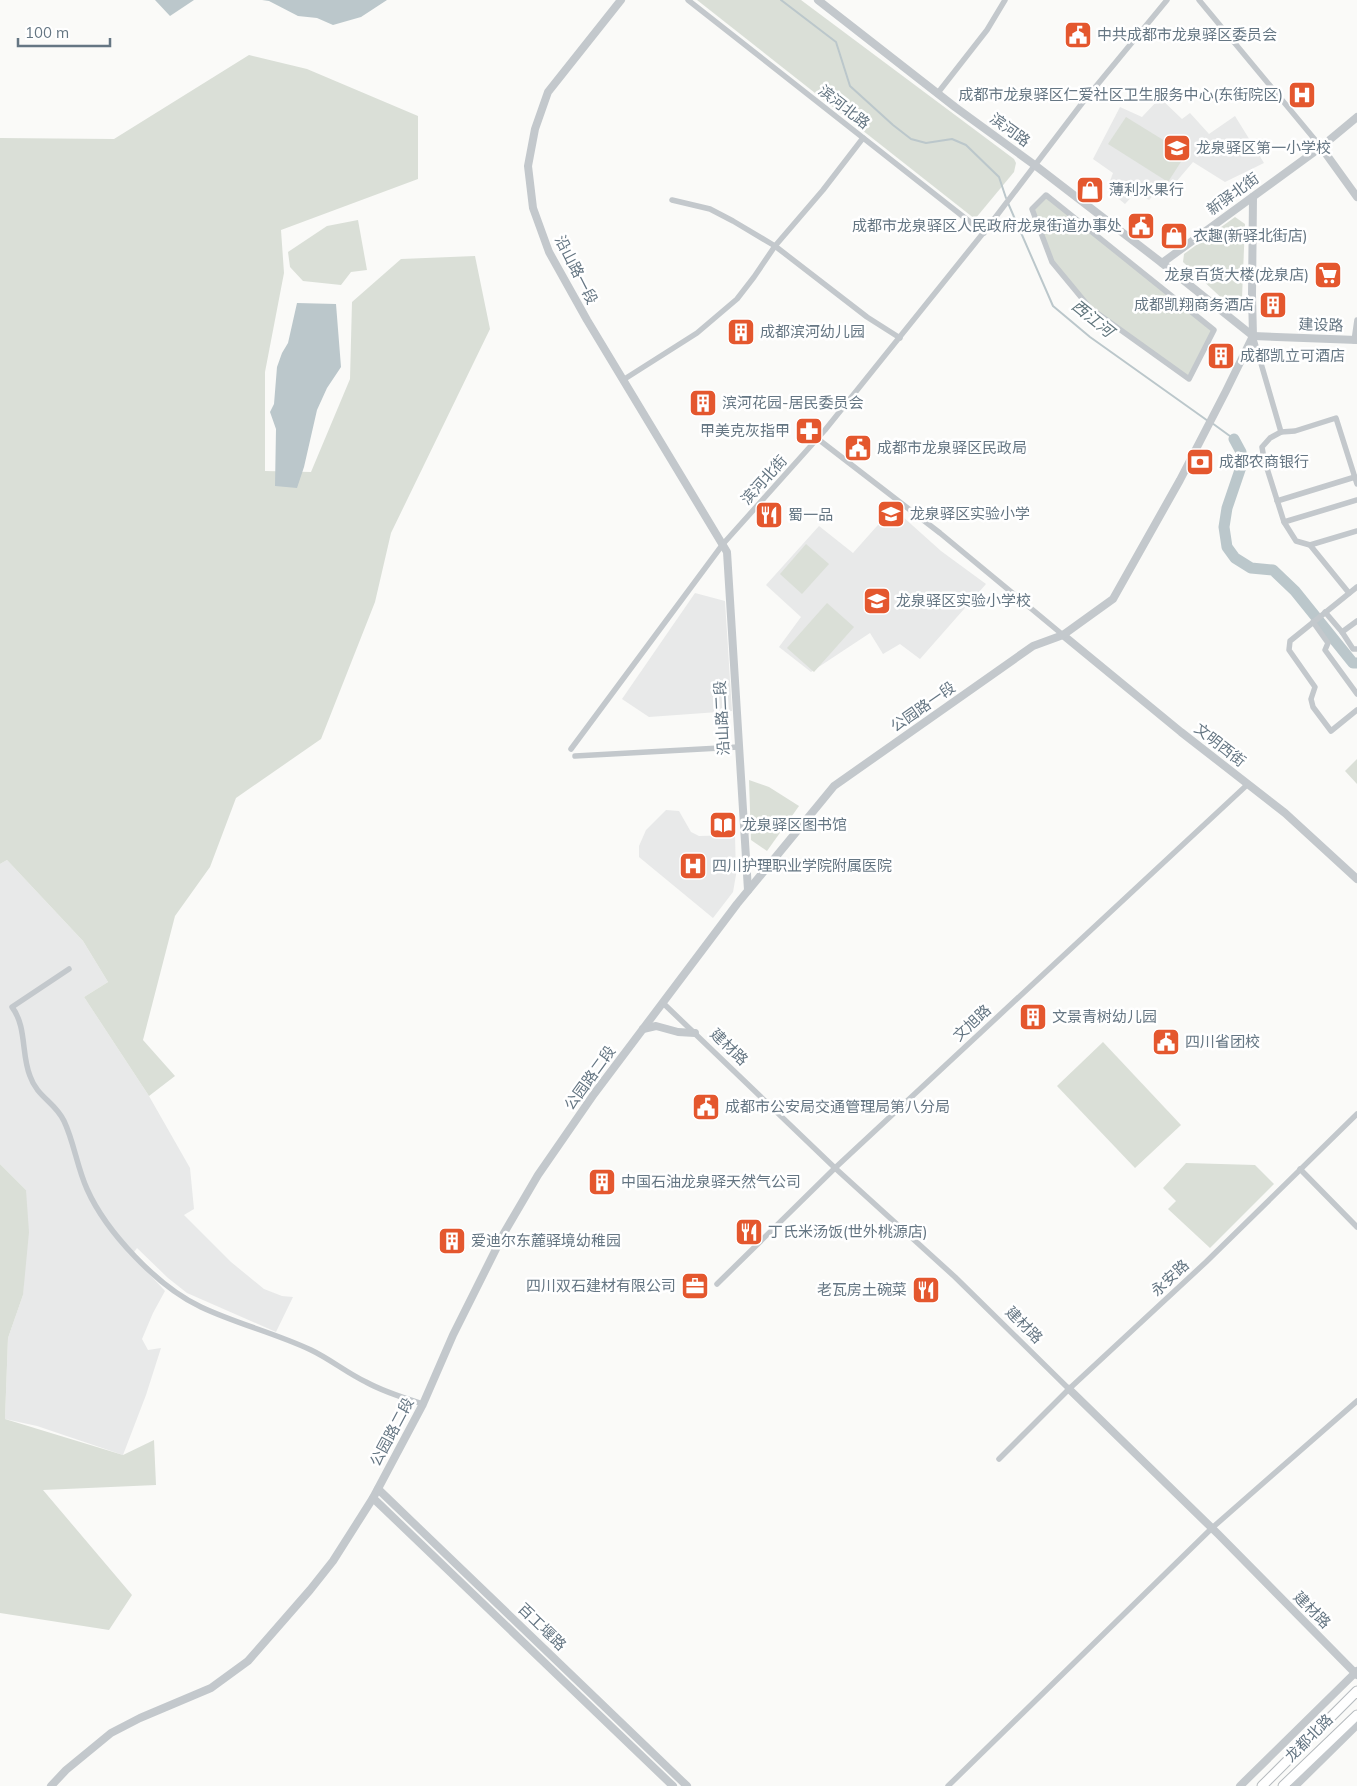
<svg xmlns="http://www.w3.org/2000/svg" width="1357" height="1786" viewBox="0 0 1357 1786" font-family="Mulish,'Noto Sans SC',sans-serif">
<rect width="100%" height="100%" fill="#fafaf8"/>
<!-- built -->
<g fill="#e8e9e9">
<polygon points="1160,98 1182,119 1190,113 1209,134 1235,116 1264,163 1225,182 1193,162 1170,189 1163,184 1149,200 1136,192 1125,204 1107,189 1113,173 1093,159 1120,107 1142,117"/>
<polygon points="893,508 941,551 986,584 920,659 900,644 883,654 870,633 811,672 779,647 801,617 766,585 819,526 853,553"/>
<polygon points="695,593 725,601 732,711 649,717 622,699"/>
<polygon points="666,810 679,811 691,832 699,836 735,835 736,875 733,892 713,918 639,857 639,846 646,830"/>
<polygon points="7,860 83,941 108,982 84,997 149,1096 190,1168 194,1209 184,1215 231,1262 264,1289 282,1296 293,1297 276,1332 187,1293 168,1278 137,1248 132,1255 165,1291 153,1313 142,1339 148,1350 161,1348 146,1395 123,1455 37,1426 5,1419 8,1338 23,1295 26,1190 0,1164 0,864"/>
</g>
<!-- green -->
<g fill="#dadfd7">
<polygon points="697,0 801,0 1014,159 1016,163 1014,172 975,219"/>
<polygon points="249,55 307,69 418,116 418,179 281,230 284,273 265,372 265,471 311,472 350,379 352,302 401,259 475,256 490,329 391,533 375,602 321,739 236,798 210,867 175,916 143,1040 175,1076 149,1096 84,997 108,982 83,941 7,860 0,864 0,138 114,139"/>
<polygon points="1126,117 1186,154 1168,182 1108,144"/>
<polygon points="1046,195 1214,330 1189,379 1090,308 1052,262 1032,209"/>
<polygon points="1235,217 1245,224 1242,298 1228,304 1183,262 1184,254"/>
<polygon points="358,220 367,270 351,272 341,285 303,281 290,267 288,252 327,226"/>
<polygon points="806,544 829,564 802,594 780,574"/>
<polygon points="827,603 854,627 814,672 787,648"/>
<polygon points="1357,759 1357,784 1345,771"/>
<polygon points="749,780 769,787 799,806 767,851 751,840"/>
<polygon points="1103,1042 1181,1125 1135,1168 1057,1086"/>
<polygon points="1186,1163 1255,1165 1274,1184 1210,1248 1168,1209 1176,1201 1163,1188"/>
<polygon points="0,1164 26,1190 29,1232 23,1295 8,1338 5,1419 123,1455 154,1440 156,1485 43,1490 132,1595 109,1630 0,1613"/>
</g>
<!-- water -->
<g fill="#bbc7cb">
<polygon points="155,0 194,0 170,16"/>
<polygon points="262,0 387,0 361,17 333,25 317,18 298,16 269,1"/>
<polygon points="297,303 336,304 341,367 327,388 317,410 304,467 297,488 275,486 276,429 270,412 274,404 277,367 282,353 288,343"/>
</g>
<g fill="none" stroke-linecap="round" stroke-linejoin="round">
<!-- stream -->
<g stroke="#bbc7cb" stroke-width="2">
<polyline points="781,0 836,42 850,86 893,125 911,139 926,143 952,139 966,145 999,177 1006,198"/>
<polyline points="1008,203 1053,306 1090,337 1208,421"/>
<polyline points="1212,423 1234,439"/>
</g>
<!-- river -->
<polyline stroke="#bbc7cb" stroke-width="11" points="1234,439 1241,452 1242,464 1227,508 1224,527 1227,547 1235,558 1251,568 1273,570 1295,591 1353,663 1357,663"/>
<!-- primary casing -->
<g stroke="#b5babe" stroke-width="11">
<g id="primary">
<polyline points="1262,1786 1357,1691"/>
<polyline points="1283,1786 1357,1715"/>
</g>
</g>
<!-- minor -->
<g stroke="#c3c8cc" stroke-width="5.5">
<polyline points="688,0 984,233"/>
<polyline points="1199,0 1321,147"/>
<polyline points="937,94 987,30 1005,0"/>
<polygon points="1046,195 1214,330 1189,379 1090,308 1052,262 1032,209"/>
<polyline points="672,200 710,209 733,221 775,246 867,317 900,338"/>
<polyline points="1253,336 1281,432"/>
<polyline points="1354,341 1357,320"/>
<polyline points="623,380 697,333 737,299 754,277 775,246 823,190 863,138"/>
<polyline points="818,439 940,533 1063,635"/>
<polyline points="1277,501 1355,477"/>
<polyline points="1284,522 1357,500"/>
<polyline points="1310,545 1357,531"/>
<polyline points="1357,587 1290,641 1289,650 1315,687 1311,699 1313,707 1331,731 1357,710"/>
<polyline points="1349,593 1310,545 1296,541 1284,522 1264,459 1262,447 1270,438 1281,432 1295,431 1336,418 1357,484"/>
<polyline points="1325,612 1342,632 1353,649 1357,649"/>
<polyline points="1313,622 1328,643 1325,650 1357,694"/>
<polyline points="1342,632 1357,621"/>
<polyline points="571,749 723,544 825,430 988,227 1083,102 1167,0"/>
<polyline points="575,756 738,747"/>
<path d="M69,969l-57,38c15,20 9,47 18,69 7,21 25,26 34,45 10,21 13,46 23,68 19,43 71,98 114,118 36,17 74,26 110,43 19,9 36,23 55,32 18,10 38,16 57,22"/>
<polyline points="663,1003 835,1168 955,1277 1069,1389"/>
<polyline points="1300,1169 1357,1227"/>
<polyline points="717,1284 835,1168 1248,784"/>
<polyline points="999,1459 1069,1389 1206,1262 1357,1114"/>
<polyline points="948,1786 1212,1528 1357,1401"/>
</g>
<!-- tertiary -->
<g stroke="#c3c8cc" stroke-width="8">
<polyline points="621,0 548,92 535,129 528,166 533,208 549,252 587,320 727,552 748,890"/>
<polyline points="818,0 955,107 1036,166 1162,263 1253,336"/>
<polyline points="1321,147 1357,197"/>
<polyline points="1162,263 1321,147 1357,117"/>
<polyline points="1253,336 1357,340"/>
<polyline points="1063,635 1181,732 1285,813 1357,879"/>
<polyline points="643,1029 656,1026 678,1032 695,1033"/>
<polyline points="1069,1389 1218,1534 1357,1675"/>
<polyline points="378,1489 687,1786"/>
<polyline points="373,1498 673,1786"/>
<polyline points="51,1786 66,1770 111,1733 140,1718 211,1688 248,1661 310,1590 333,1561 373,1498 423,1404 453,1335 504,1233 538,1175 594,1094 737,904 834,786 1033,646 1063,635 1113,599 1180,480 1226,391 1253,336 1252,295 1253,197"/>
<polyline points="1240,1786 1357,1671"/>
<polyline points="1295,1786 1357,1725"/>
</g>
<!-- primary -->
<use href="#primary" stroke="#fff" stroke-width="9"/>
</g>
<!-- icons -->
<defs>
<g id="civic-square" transform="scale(1.4375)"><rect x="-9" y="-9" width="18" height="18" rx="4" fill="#e4572e" stroke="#fff"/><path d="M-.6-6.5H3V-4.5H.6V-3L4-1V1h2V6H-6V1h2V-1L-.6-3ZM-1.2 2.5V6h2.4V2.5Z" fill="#fff"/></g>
<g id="hospital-square" transform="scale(1.4375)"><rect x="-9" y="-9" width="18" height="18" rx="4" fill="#e4572e" stroke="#fff"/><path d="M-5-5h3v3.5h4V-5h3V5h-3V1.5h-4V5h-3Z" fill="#fff"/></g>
<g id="school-square" transform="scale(1.4375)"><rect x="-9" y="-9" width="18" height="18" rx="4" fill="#e4572e" stroke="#fff"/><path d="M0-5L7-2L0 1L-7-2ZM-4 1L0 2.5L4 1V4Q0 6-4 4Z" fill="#fff"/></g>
<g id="shop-square" transform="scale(1.4375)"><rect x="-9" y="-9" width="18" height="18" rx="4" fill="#e4572e" stroke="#fff"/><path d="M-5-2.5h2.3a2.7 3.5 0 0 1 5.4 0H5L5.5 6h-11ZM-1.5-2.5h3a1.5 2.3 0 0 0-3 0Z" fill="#fff"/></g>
<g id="supermarket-square" transform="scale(1.4375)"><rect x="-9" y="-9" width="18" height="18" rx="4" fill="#e4572e" stroke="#fff"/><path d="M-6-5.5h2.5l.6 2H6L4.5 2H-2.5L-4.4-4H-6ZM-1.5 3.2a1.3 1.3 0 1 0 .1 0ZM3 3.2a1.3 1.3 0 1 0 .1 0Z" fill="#fff"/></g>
<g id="building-square" transform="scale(1.4375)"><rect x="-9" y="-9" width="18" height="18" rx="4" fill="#e4572e" stroke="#fff"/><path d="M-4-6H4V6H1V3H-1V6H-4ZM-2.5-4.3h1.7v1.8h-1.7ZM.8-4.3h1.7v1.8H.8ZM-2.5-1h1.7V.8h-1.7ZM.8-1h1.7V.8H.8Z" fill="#fff"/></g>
<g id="pharmacy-square" transform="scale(1.4375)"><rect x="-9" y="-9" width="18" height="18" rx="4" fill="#e4572e" stroke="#fff"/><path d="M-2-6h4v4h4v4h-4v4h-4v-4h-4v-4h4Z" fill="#fff"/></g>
<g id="bank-square" transform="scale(1.4375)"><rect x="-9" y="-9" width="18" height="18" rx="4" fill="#e4572e" stroke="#fff"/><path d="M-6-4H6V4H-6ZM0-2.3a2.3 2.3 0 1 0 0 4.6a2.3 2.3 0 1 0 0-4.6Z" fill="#fff"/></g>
<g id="restaurant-square" transform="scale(1.4375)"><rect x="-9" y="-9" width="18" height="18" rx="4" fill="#e4572e" stroke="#fff"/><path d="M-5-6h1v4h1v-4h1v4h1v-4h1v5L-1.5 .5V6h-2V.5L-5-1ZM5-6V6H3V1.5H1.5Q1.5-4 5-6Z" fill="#fff"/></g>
<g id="library-square" transform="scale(1.4375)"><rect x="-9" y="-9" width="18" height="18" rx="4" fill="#e4572e" stroke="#fff"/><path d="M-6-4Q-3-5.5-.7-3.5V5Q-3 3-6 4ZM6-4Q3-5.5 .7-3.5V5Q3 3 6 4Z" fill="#fff"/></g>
<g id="office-square" transform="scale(1.4375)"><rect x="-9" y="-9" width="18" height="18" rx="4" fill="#e4572e" stroke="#fff"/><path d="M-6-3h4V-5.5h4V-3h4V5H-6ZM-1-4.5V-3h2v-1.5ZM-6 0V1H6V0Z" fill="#fff"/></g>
</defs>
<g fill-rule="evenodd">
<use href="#civic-square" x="1078" y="35"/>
<use href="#hospital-square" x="1302" y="95"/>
<use href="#school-square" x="1177" y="148"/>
<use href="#shop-square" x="1090" y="190"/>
<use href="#civic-square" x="1141" y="226"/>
<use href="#shop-square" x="1174" y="236"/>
<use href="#supermarket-square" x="1328" y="275"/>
<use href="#building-square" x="1273" y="305"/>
<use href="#building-square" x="741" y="332"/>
<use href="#building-square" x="1221" y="356"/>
<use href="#building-square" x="703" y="403"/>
<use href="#pharmacy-square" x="809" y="431"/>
<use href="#civic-square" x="858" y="448"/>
<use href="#bank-square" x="1200" y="462"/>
<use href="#school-square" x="891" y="514"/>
<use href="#restaurant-square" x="769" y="515"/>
<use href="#school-square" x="877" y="601"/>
<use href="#library-square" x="723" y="825"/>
<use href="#hospital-square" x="693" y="866"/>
<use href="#building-square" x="1033" y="1017"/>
<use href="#civic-square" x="1166" y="1042"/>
<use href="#civic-square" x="706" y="1107"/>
<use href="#building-square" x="602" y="1182"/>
<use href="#restaurant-square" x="749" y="1232"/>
<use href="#building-square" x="452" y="1241"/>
<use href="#office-square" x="695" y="1286"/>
<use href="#restaurant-square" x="926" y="1290"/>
</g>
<g text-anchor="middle" stroke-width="5" stroke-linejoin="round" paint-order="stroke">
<!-- poi labels -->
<g font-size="15" fill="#657683" stroke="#fff" text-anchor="start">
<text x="1097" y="40">中共成都市龙泉驿区委员会</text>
<text x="1283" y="100" text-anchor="end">成都市龙泉驿区仁爱社区卫生服务中心(东街院区)</text>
<text x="1196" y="153">龙泉驿区第一小学校</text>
<text x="1109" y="195">薄利水果行</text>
<text x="1122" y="231" text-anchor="end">成都市龙泉驿区人民政府龙泉街道办事处</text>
<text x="1193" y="241">衣趣(新驿北街店)</text>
<text x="1309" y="280" text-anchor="end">龙泉百货大楼(龙泉店)</text>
<text x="1254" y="310" text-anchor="end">成都凯翔商务酒店</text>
<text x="760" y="337">成都滨河幼儿园</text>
<text x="1240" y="361">成都凯立可酒店</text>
<text x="722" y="408">滨河花园-居民委员会</text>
<text x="790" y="436" text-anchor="end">甲美克灰指甲</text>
<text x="877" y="453">成都市龙泉驿区民政局</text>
<text x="1219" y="467">成都农商银行</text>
<text x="910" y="519">龙泉驿区实验小学</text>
<text x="788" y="520">蜀一品</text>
<text x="896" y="606">龙泉驿区实验小学校</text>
<text x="742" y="830">龙泉驿区图书馆</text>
<text x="712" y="871">四川护理职业学院附属医院</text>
<text x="1052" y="1022">文景青树幼儿园</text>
<text x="1185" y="1047">四川省团校</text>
<text x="725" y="1112">成都市公安局交通管理局第八分局</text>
<text x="621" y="1187">中国石油龙泉驿天然气公司</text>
<text x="768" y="1237">丁氏米汤饭(世外桃源店)</text>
<text x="471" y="1246">爱迪尔东麓驿境幼稚园</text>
<text x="676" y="1291" text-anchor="end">四川双石建材有限公司</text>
<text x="907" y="1295" text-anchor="end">老瓦房土碗菜</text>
</g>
<!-- street labels -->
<g font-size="15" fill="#657683" stroke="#fff">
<text transform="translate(844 107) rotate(38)" y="5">滨河北路</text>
<text transform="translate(1010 130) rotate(36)" y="5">滨河路</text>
<text transform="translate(1233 194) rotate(-36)" y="5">新驿北街</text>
<text transform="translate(576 270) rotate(63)" y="5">沿山路一段</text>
<text transform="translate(1321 325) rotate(2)" y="5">建设路</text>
<text transform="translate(764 480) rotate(-48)" y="5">滨河北街</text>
<text transform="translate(923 707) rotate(-35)" y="5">公园路一段</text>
<text transform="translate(722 718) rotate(-93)" y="5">沿山路二段</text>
<text transform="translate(1220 745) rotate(38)" y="5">文明西街</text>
<text transform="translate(972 1023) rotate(-43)" y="5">文旭路</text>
<text transform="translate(729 1047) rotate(44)" y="5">建材路</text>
<text transform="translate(590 1078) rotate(-54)" y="5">公园路二段</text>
<text transform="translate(1170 1278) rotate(-43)" y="5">永安路</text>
<text transform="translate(1024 1325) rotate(45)" y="5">建材路</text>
<text transform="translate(392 1432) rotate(-62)" y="5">公园路二段</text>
<text transform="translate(1312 1610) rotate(45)" y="5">建材路</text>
<text transform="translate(542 1627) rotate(44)" y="5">百工堰路</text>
<text transform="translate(1309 1738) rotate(-45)" y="5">龙都北路</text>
</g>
<!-- water labels -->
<g font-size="16" font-style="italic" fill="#60757c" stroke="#fff">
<text transform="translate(1093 318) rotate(39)" y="6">西江河</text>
</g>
</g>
<!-- scale -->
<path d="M18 38v8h92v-8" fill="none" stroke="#657683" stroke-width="2.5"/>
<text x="25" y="38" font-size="15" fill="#657683" stroke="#ffffff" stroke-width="4" paint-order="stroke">100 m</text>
</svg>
